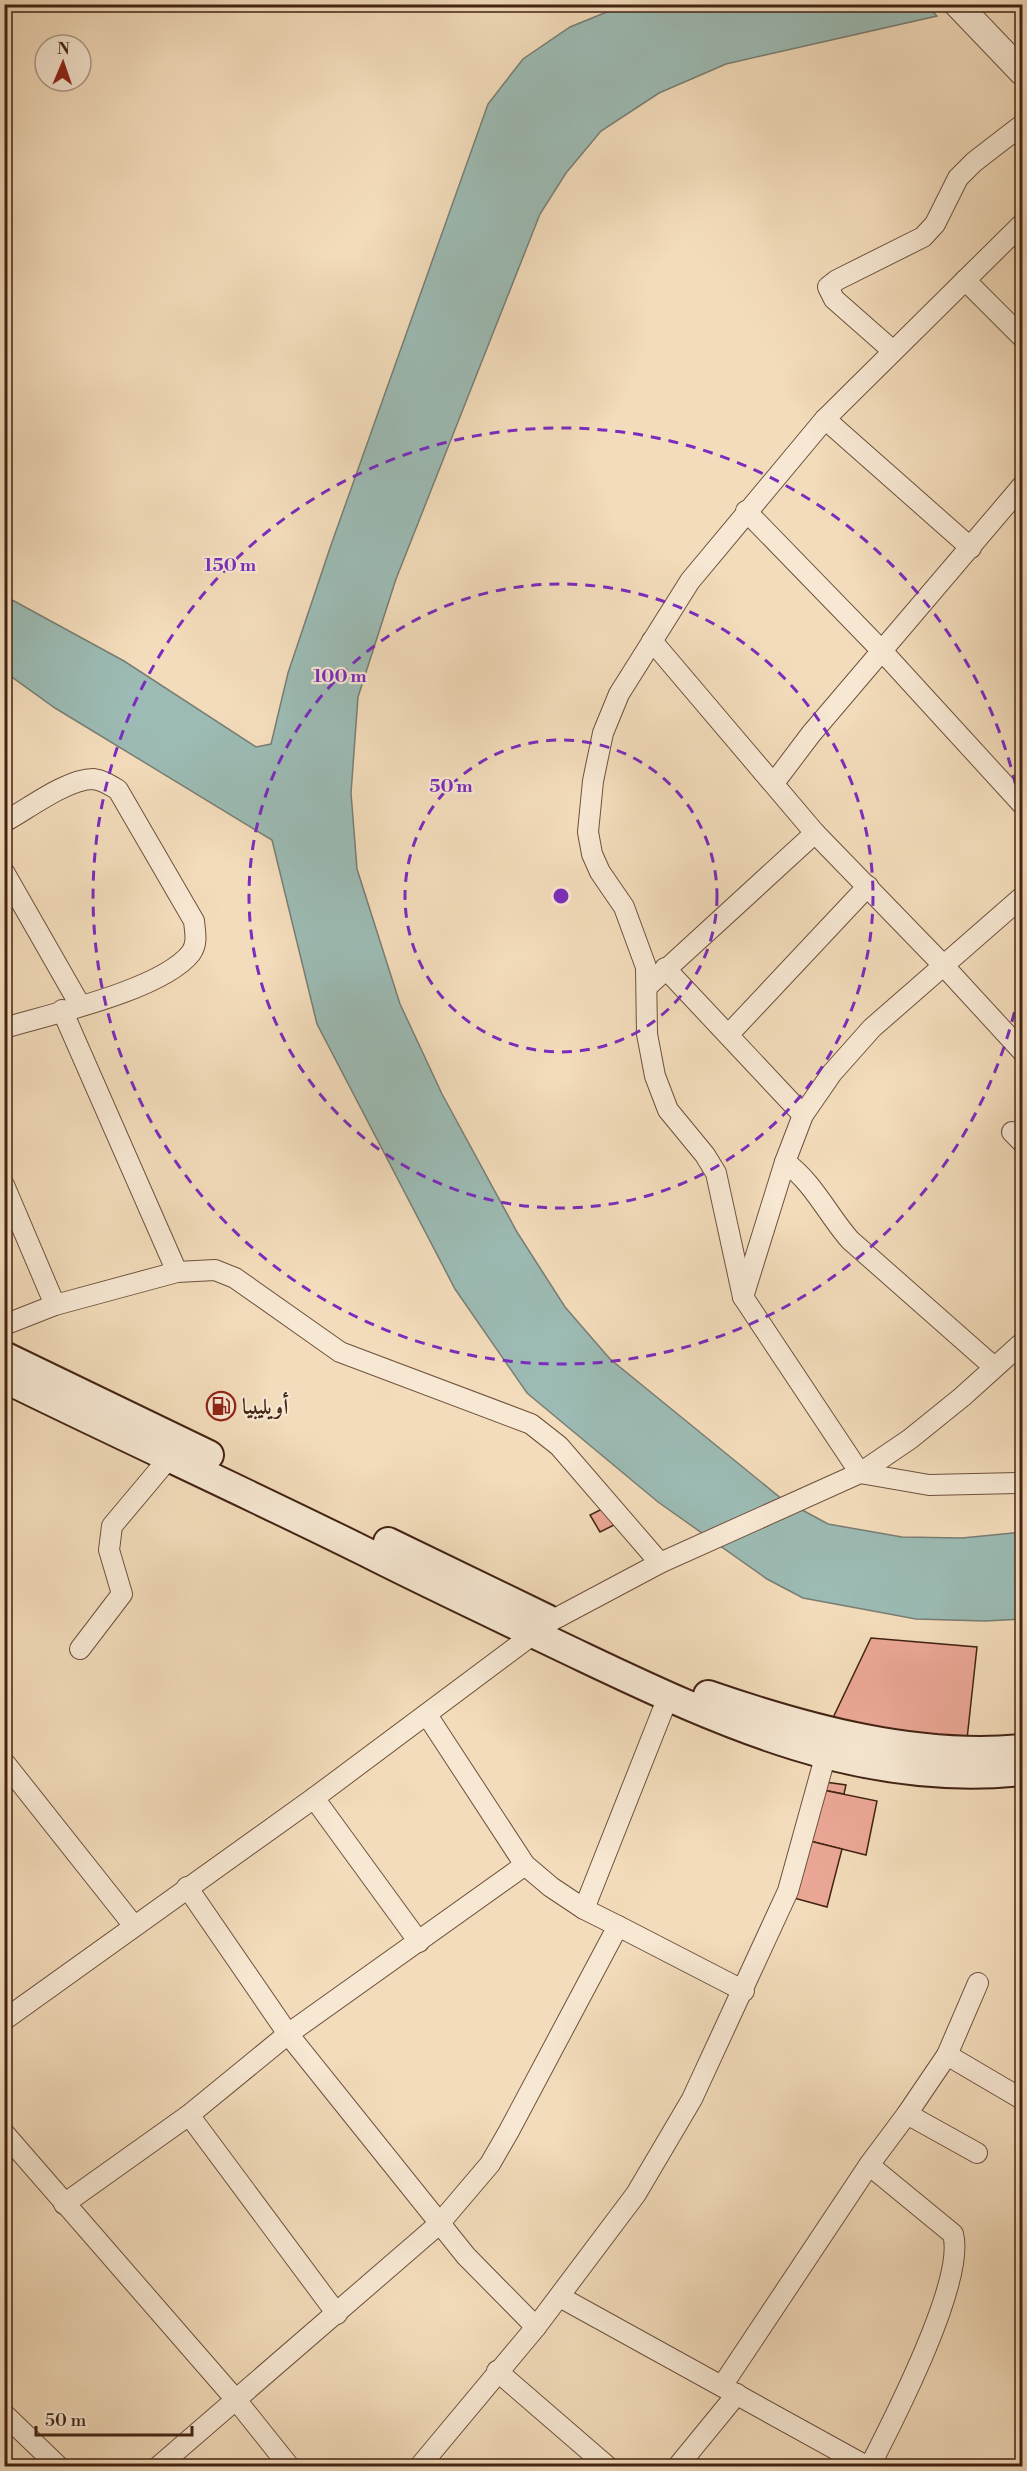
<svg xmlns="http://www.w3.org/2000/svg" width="1027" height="2471" viewBox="0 0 1027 2471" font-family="'Libre Bodoni',Amiri,serif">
<rect width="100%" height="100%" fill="#f3dcbb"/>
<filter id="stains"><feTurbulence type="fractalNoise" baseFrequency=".00333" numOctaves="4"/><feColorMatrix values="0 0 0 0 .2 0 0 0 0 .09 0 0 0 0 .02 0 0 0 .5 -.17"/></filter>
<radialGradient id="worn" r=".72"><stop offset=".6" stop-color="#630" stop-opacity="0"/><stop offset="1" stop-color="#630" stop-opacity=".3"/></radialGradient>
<!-- water -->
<polygon fill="#9cbbb4" stroke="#787e74" stroke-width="1.5" points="624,5 926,5 937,16 726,64 659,93 601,131 566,173 540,214 396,579 358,697 351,793 357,869 400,1004 442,1094 517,1232 565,1307 610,1359 782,1499 828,1524 902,1537 962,1538 1022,1532 1022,1619 985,1621 916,1619 803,1598 767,1579 658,1502 527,1393 455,1289 317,1024 272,840 55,708 5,672 5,596 124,661 256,747 271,744 288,673 330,548 488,104 523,59 570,27"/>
<!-- building -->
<g fill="#eba796" stroke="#422313" stroke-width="1.5">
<polygon points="608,1506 618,1523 600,1532 590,1515"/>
<polygon points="871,1638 977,1647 967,1739 831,1722"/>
<polygon points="825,1782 846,1785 844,1794 823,1790"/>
<polygon points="823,1790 877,1801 866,1855 810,1841"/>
<polygon points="810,1841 842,1849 827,1907 794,1898"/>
</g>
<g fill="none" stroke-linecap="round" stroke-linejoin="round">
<!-- minor casing -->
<g stroke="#6e513d" stroke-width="22">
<g id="minor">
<polyline points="1022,224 825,419 690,581 619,694 603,733 593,781 588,832 592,854 600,872 624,907 646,967 647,1034 655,1076 668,1110 705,1155 716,1173 743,1297 860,1473 929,1485 1022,1483"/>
<polyline points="965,280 1022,337"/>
<polyline points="893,351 834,299 828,287 837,280 923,237 935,224 958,178 974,162 1022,125"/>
<polyline points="825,419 971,548"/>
<polyline points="746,511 883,652 1022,804"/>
<polyline points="652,641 815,833 943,965 1022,1051"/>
<polyline points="774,783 811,734 1022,486"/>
<path d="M4,822c24,-13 63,-43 89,-43 10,1 17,6 25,11l76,131c1,11 4,22 -3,32 -29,37 -140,61 -187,75"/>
<polyline points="4,872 80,1005"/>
<polyline points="665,968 803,1115"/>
<polyline points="648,986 815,833"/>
<polyline points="62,1010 177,1272"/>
<polyline points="729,1034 868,886"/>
<polyline points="1012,1132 1022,1142"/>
<path d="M785,1162c28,20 43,53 65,78l144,127"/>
<polyline points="4,1185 55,1305"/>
<polyline points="743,1297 785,1162 803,1115 832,1073 872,1028 1022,897"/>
<polyline points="4,1325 55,1305 177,1272 215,1270 235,1278 340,1352 531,1424 559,1446 660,1563"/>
<polyline points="80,1649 122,1594 109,1550 112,1526 169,1458"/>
<polyline points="4,1762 134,1926"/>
<polyline points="314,1798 419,1942"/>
<polyline points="187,1887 288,2034 466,2256 536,2327"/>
<polyline points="584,1909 668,1697"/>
<polyline points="618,1926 744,1991"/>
<polyline points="4,2020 314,1798 551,1621 660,1563 860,1473 910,1439 962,1397 1022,1343"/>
<polyline points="947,2055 1022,2099"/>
<polyline points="907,2114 947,2055 978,1983"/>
<polyline points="189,2115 337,2314"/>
<polyline points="4,2133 237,2401 289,2466"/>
<path d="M869,2165l84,69c13,46 -60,187 -83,232"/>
<polyline points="64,2204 189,2115 288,2034 525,1865"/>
<polyline points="560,2297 866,2466"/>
<polyline points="497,2371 607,2466"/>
<polyline points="722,2386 869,2165 907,2114 977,2153"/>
<polyline points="4,2414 58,2466"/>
<polyline points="159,2466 439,2224 490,2164 509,2131 618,1926 584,1909 551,1887 525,1865 427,1715"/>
<polyline points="420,2466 536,2327 636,2194 692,2099 788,1891 829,1743"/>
<polyline points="678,2466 737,2394"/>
</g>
</g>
<!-- tertiary casing -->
<g stroke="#6e513d" stroke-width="28">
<polyline id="tertiary" points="957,4 1022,72"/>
</g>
<!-- secondary casing -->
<g stroke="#422313" stroke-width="32">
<g id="secondary">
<polyline points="4,1356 209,1455"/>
<path d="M4,1378c120,59 241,114 360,173 73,37 146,71 219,106 141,67 280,131 439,114"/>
<polyline points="388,1542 547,1619"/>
<path d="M708,1695c99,34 208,64 314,54"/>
</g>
</g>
<!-- minor -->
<use href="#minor" stroke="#f7e8d3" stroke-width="20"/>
<!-- tertiary -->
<use href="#tertiary" stroke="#f7e8d3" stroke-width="26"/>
<!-- secondary -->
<use href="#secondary" stroke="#f7e8d3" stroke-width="28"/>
</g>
<!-- distance rings -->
<g fill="none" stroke="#7b2cbf" stroke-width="3" stroke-dasharray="10 8">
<circle cx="561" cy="896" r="156"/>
<circle cx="561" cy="896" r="312"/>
<path d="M1022 977A468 468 0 1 1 1022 815"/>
</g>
<!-- icons -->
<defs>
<g id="fuel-ring" transform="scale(1.5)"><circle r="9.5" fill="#f7e8d3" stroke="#8f2418" stroke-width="1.5"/><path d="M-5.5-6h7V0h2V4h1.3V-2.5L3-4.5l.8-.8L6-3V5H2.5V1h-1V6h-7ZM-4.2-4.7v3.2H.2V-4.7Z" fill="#8f2418"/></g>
</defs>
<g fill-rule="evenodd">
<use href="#fuel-ring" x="221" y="1406"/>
</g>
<g text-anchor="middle" stroke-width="4.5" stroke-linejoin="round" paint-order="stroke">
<!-- poi labels -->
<g font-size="22" font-weight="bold" fill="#422313" stroke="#f7e8d3" text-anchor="start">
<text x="242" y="1414">أويليبيا</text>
</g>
</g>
<circle cx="561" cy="896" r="9" fill="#7b2cbf" stroke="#f7e8d3" stroke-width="3"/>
<g font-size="18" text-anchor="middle" font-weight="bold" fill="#7b2cbf" stroke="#f7e8d3" stroke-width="4.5" stroke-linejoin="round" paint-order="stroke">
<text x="230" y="571">150 m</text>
<text x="340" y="682">100 m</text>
<text x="451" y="792">50 m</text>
</g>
<!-- margin -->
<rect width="1027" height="2471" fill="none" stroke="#f3dcbb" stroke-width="24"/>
<rect x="6" y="6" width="1015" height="2459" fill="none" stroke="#422313" stroke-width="3"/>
<rect x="12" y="12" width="1003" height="2447" fill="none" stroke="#422313" stroke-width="1.5"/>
<!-- north arrow -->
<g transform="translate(63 63) rotate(2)"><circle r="28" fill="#f7e8d3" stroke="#af9986" stroke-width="1.5"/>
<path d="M0-4.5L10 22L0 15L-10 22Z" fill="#8f2418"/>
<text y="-9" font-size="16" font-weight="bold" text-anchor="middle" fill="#422313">N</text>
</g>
<!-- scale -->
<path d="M36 2426v9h156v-9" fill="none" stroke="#422313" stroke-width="3"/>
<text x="45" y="2426" font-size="18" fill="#422313" stroke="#f7e8d3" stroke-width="4.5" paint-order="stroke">50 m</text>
<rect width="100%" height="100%" filter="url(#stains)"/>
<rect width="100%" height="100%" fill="url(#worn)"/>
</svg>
